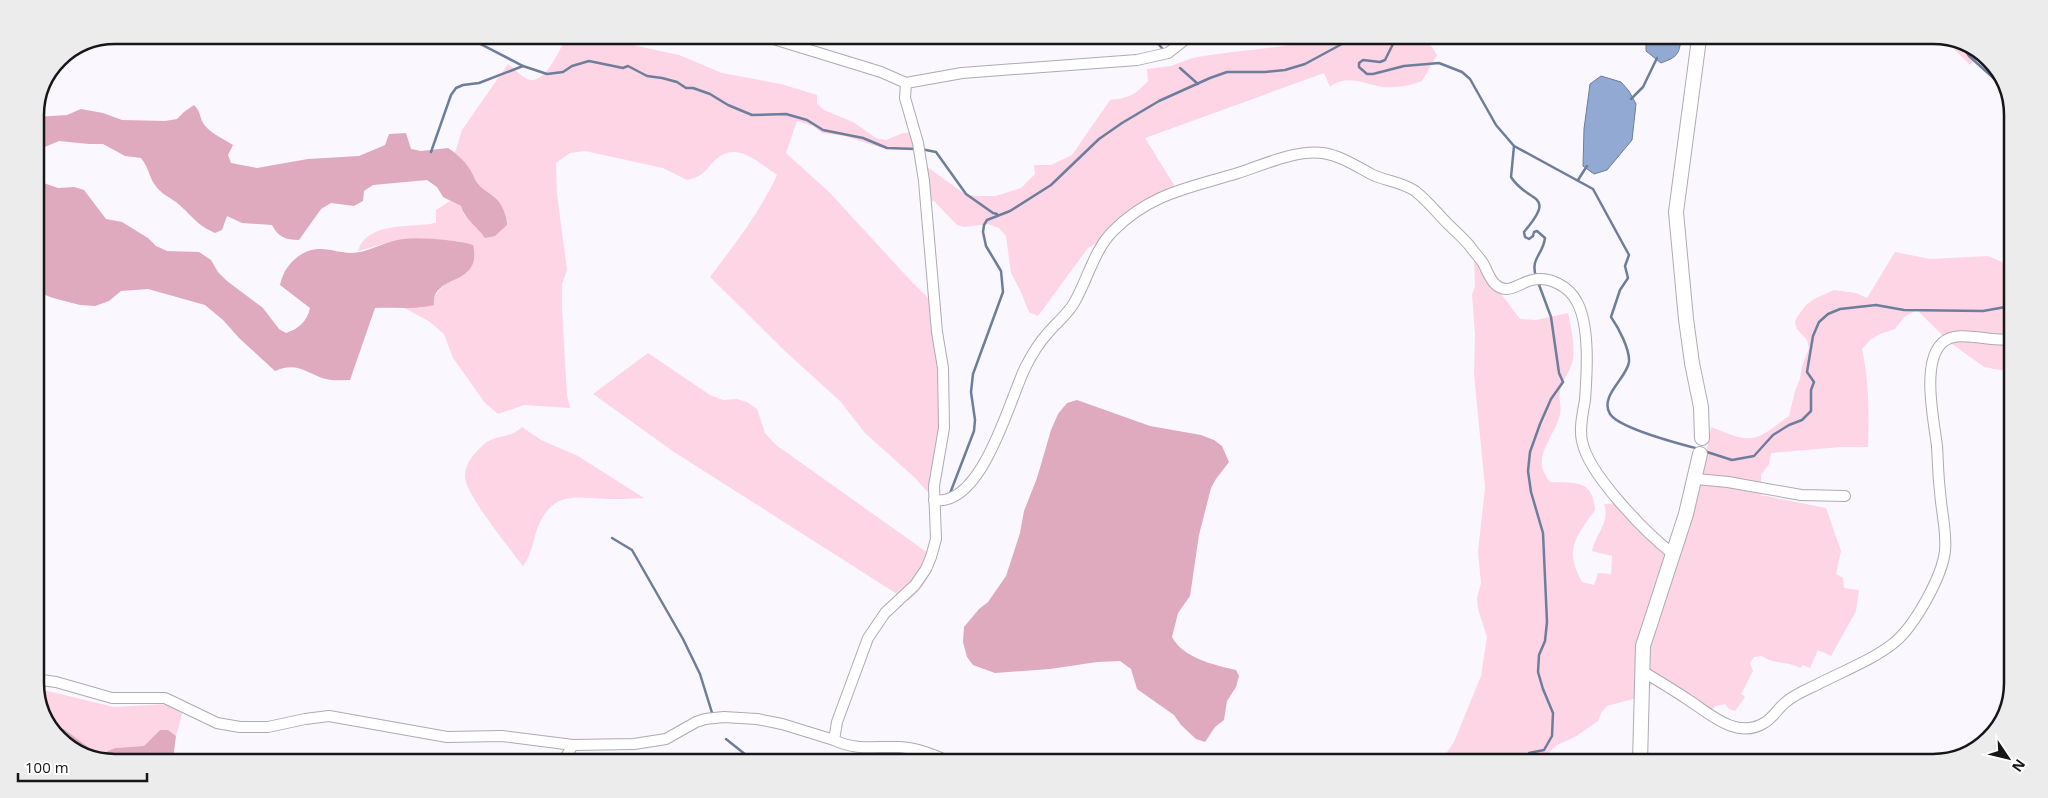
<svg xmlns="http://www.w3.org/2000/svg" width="2048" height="798" viewBox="0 0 2048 798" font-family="'Open Sans',sans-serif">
<rect width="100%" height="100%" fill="#fbf7fe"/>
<!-- green -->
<g fill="#fdd5e4">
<path d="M567,36l61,8 51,11 43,18 59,11 36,11v8l7,7 29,12 23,16 10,2 17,-7 12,-1 6,19 -39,-3 -37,-12 -23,-3 -9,-7 -16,-5 -11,32 44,40 81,88 23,23 12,76 -12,119 -20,-22 -49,-44 -25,-32 -53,-48 -77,-76c24,-32 50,-65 67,-102 -21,-14 -42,-37 -65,-12 -8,10 -12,14 -25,17l-24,-12 -78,-17 -15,2 -14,10 1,31 10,76 -5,14v25l5,86 3,13 -46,-3 -26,9 -13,-11 -32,-45 -9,-24 -14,-12 -29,-16 20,2 12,-8 6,-10 7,-6 22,-12 -6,-30 -50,-4 -15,2 -39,11c9,-30 53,-23 78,-28v-13l14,-9 11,5 3,9 15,14 29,-7c-3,-6 -4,-13 -8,-19 -4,-7 -12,-10 -18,-15 -11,-10 -15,-26 -27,-35l7,-23 46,-66c5,4 12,11 19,15 17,8 33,-30 40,-43z"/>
<path d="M1324,38h102l11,17 -15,26c-13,5 -25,7 -39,6 -18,-2 -36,-14 -53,0l-6,-14 -179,65 34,55 -16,6 -57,39 -18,10 -50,68 -9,-4 -9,-22 -9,-17 -5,-37 -7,-8 -11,-4 -24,3 -7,-2 -23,-24 -8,-1v-34l40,29 12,1h17l26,-8 14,-14 -1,-9h17l21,-10 38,-55c19,-2 25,-5 38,-19l-1,-12c8,-1 16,-2 24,-3 8,-3 17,-7 26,-9 42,-7 85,-8 127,-19z"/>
<polygon points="1944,39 1959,39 1978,53 1970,65"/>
<path d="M1895,252l35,7 58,-3 24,10 -1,106 -27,-5 -36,-26 -31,-31 -13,7 -9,12 -15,5 -10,6 -8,9c7,32 7,65 6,98h-28l-69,6 -2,11 -8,11v20l65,13 15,43 -5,23 7,4 1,10 15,2 -3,21 -25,45 -13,-6 -8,18 -7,-3 -3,3c-12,-7 -28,-4 -38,-12l-8,1 -4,6 3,8 -12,23 4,3 -10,14 -6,-2 -4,-5 -10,2 -6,9v6l-12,-11 -43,-29 -10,15 -37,10 -6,7 -3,8 -23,16 -18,8 -18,17h-99l14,-20 27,-66 6,-39 -9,-28 -1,-11 4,-15 -3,-31 7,-65 -11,-113 1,-39 -3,-41 3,-7 -1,-29 46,61 16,1 32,-7c3,15 7,31 5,46 -2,12 -11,21 -13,32 -2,8 2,16 0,23 -6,26 -31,43 -10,68 25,1 43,-3 45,28 -20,28 -31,39 -13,72l12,3 4,-12 13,1 1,-18 -20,-5c3,-16 19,-30 12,-47l15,-1 42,47 6,4 16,-15 16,-50 12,-62c12,4 28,13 41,11 13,-2 26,-15 37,-22l6,-25 5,-12 2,-13 7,-18 -2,-8 -10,-11 -2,-7 2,-5 9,-12 8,-6 20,-9 22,3 11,5z"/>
<path d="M648,353l62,42 13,5 14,-1 10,3 10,7 8,24 11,12 159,113c-5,18 -12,31 -27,43l-234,-149 -81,-58z"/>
<path d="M522,427l19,13 37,16 66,42c-13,1 -26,1 -38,1 -28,-1 -49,-8 -65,21 -8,14 -7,32 -18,46 -12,-16 -59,-73 -58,-90 0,-14 10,-23 19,-32 11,-9 28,-6 38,-17z"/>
<polygon points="35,688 114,707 169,704 179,709 182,714 176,736 168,730 160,730 144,746 115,748 99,755 64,729 50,728"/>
</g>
<!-- forest -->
<g fill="#dfa9be">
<path d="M194,105c7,7 5,10 9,18 6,10 21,16 30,22l-5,10 3,8 26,5 51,-9 51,-3 26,-11 4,-11 17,-1 5,16 10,2 27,-3c9,6 18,14 23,23 3,6 5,12 11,17 6,5 13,8 18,15 3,5 8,17 7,22l-12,11 -10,2c-8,-12 -20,-18 -24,-32l-18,-9 -6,-10 -10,-7 -54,5 -9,6 -1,10 -9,5 -23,-3 -10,6 -22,31c-13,0 -21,-3 -27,-15l-30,-2 -15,-7 -5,14 -7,3c-20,-9 -23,-18 -39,-31 -7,-5 -16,-9 -21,-17 -6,-8 -6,-17 -14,-27l-16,-2 -22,-12h-14l-30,-3 -24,10v-34l32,-2 14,-6 22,4 19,7 43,1 12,-2 7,-7z"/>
<path d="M35,180l23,8 16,-1 10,3 22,29 16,3 26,16 8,8 11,5 32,1 12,8 7,12 9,9 36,27 16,21 7,4c12,-4 21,-11 24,-25l-30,-23c3,-15 13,-28 28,-34 15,-5 27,1 41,2 16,1 33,-10 48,-13 18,-4 59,0 76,5 10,43 -42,28 -39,60 -19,5 -40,2 -59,3l-25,72c-7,0 -17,1 -24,-1 -20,-5 -27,-18 -51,-8l-36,-33 -16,-18 -18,-15 -57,-16 -27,2 -12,10 -14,5 -15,-1 -27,-7 -18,-7z"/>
<path d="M1077,400l73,26 51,9 13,5 8,6 7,16 -13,17 -5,9 -12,47 -9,61 -12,17 -6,24c11,21 42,28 64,33l3,6 -3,11 -9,14 -3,19 -9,7 -10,15 -9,-3 -15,-14 -7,-10 -37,-26 -6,-20 -11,-8 -23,1 -47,7 -55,4 -22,-8 -6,-8 -4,-15 1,-15 15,-18 9,-7 18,-26 14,-43 4,-22 13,-33 14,-48 7,-16 9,-11z"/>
<polygon points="50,728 64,729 99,755 115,748 144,746 160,730 168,730 176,736 173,759 89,759 52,732"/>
</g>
<!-- water -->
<g fill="#92a9d4" stroke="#6d7d9c">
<path d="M1646,39h35c-2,16 -4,18 -20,24l-15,-12z"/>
<polygon points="1601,76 1621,82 1629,91 1636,104 1632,140 1607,170 1594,174 1583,166 1584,129 1590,84"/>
</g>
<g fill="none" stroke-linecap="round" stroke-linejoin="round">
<!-- stream -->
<g stroke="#6d7d9c" stroke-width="2.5">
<polyline points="465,36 523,66 547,74 563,72 572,66 589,61 623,68 628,66 647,76 662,78 677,82 686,88 693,88 710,94 728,105 752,115 786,114 807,120 823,130 863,138 887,148 916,149"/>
<polyline points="1153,37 1165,52"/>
<path d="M1396,38l-11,22 -5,2 -17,-2 -4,3v4l8,7h6l31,-8 35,-3 23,9 8,7 26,46 18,21 79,43 36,66 -4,11 3,12 -8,12 -9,27c7,10 19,32 18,45 -2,16 -30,34 -19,52 10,15 70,30 89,35"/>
<polyline points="1958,39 1969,56 1999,83 2006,94"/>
<polyline points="1180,68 1198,84"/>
<polyline points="1631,99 1643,87 1657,58"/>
<path d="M1514,146l-3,31c17,27 47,15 13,55l1,5 4,2 4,-3 1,-4 3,-1 8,7c-2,17 -15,20 -9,39"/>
<polyline points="921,149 936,152 966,194 993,213 997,214"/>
<polyline points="431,152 451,95 456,88 463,85 479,83 523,66"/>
<polyline points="1578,180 1587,166"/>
<polyline points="1704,451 1732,460 1754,456 1773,435 1789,425 1802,420 1811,411 1811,390 1814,382 1807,372 1813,336 1819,322 1828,314 1840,309 1876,305 1904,310 1983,311 2011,306"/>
<polyline points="949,496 974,431 975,420 971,392 973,374 1003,292 1001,271 986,246 983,232 984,225 987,220 1010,211 1051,185 1099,139 1122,123 1159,101 1210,78 1227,72 1265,72 1285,70 1305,64 1353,38"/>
<polyline points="612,538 632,550 683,639 700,674 713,716"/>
<polyline points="726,739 746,755 759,760"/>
<polyline points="1524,762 1529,753 1544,750 1552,736 1553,713 1543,689 1538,672 1539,655 1545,641 1547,622 1543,533 1531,492 1528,471 1530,452 1540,424 1551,399 1563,382 1559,373 1551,317 1538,282"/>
</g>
<!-- street casing -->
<g stroke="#aeaab2" stroke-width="12">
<g id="street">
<path d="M767,37l114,35 25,11 -1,15 13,45 6,38 13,151 6,36 1,60 -10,58 2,53 -5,18 -5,12 -11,16 -30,28 -17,25 -31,84 -3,18c22,11 42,6 65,7 18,1 33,7 49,14"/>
<polyline points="906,83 962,73 1137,60 1168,53 1187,38"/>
<polyline points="1696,479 1728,482 1801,495 1845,496"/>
<path d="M934,500c48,8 75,-99 91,-132 6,-12 13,-24 22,-34 9,-11 20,-19 27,-31 13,-22 20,-53 39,-72 38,-38 76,-43 125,-58 25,-8 59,-24 85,-20 18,3 33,13 48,21 14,7 31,8 44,17 12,9 22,22 33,33 7,7 14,13 21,21 4,6 10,12 14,18 4,7 6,15 12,21 12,12 24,-1 37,-4 17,-4 37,6 45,22 13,24 10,71 8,98 -2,13 -6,27 -3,41 6,33 64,92 91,113"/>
<path d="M1642,671c15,9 30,18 45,28 22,14 49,41 77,24 9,-5 14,-15 22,-21 10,-9 25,-14 36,-20 22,-11 54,-24 73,-40 20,-17 47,-65 50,-91 2,-20 -4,-40 -5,-60 -2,-15 -2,-30 -3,-45 -3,-25 -16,-83 5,-103 15,-15 49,0 69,-4"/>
<polyline points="35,679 56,682 112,698 165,698 217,723 240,727 268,727 305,719 329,716 447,737 502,736 573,745 634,744 666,739 696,722 705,719 724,717 757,719 782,724 834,740"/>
<polyline points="564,760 573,745"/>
</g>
</g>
<!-- secondary casing -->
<g stroke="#aeaab2" stroke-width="16">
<g id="secondary">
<polyline points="1699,39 1676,212 1686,319 1692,363 1701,407 1702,438"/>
<polyline points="1640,762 1643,646 1686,514 1700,454"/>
</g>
</g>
<!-- street -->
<use href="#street" stroke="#fff" stroke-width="10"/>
<!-- secondary -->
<use href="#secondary" stroke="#fff" stroke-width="14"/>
</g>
<!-- crop -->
<path d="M0 0H2048V798H0ZM115 44H1933A71 71 0 0 1 2004 115V683A71 71 0 0 1 1933 754H115A71 71 0 0 1 44 683V115A71 71 0 0 1 115 44Z" fill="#ececed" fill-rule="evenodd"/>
<path fill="none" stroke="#161518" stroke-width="2.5" d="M115 44H1933A71 71 0 0 1 2004 115V683A71 71 0 0 1 1933 754H115A71 71 0 0 1 44 683V115A71 71 0 0 1 115 44Z"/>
<!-- north arrow -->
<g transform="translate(2008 758) rotate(125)" stroke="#ffffff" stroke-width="4" paint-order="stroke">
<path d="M0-4L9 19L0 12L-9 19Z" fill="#161518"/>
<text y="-8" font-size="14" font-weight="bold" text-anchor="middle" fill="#161518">N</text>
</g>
<!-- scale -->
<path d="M18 773v8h129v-8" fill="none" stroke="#161518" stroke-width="2.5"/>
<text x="25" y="773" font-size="15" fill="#161518" stroke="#ffffff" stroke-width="4" paint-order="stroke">100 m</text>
</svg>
